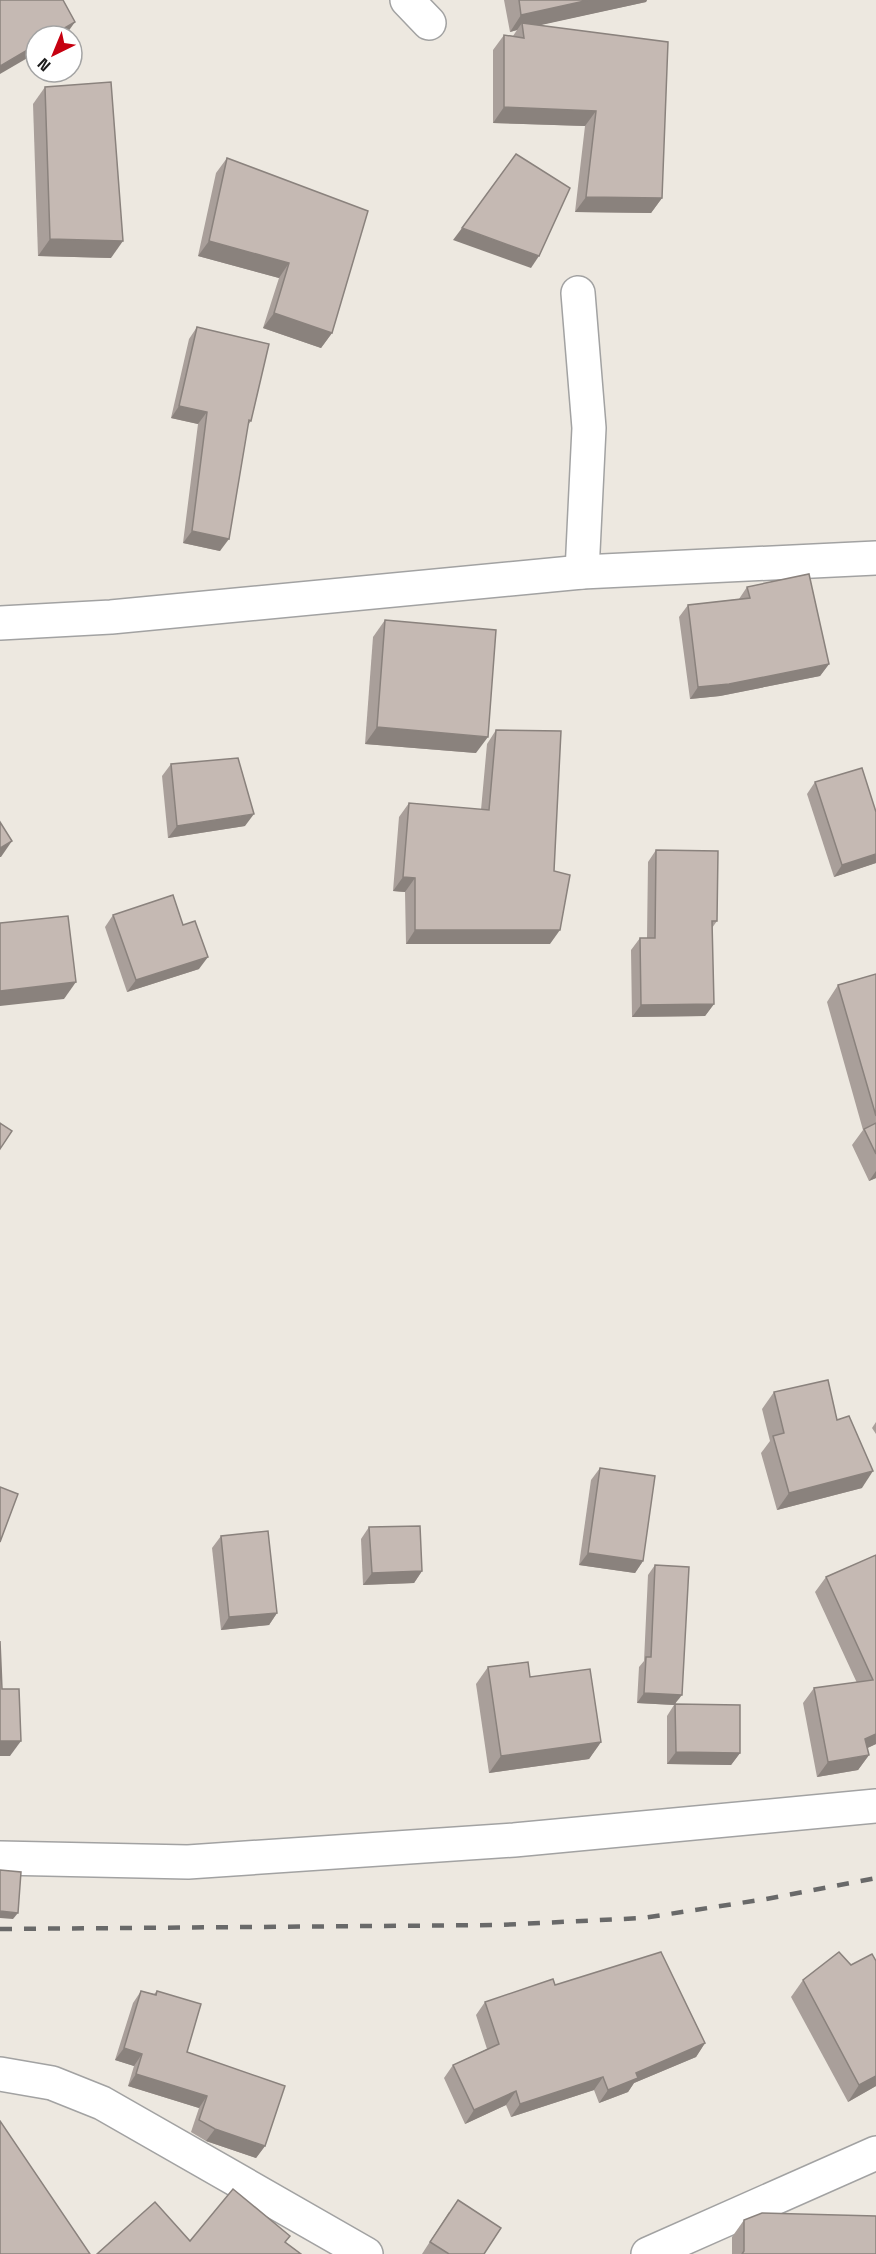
<svg xmlns="http://www.w3.org/2000/svg" width="876" height="2254" viewBox="0 0 876 2254" font-family="'Space Grotesk',sans-serif">
<rect width="100%" height="100%" fill="#ede8e0"/>
<g fill="none" stroke-linecap="round" stroke-linejoin="round">
<!-- minor casing -->
<g stroke="#a2a2a2" stroke-width="36">
<g id="minor">
<polyline points="407,0 429,23"/>
<polyline points="578,293 589,428 582,572"/>
<polyline points="0,623 111,617 582,572 876,558"/>
<polyline points="0,2074 52,2083 102,2103 366,2254"/>
<polyline points="648,2254 876,2153"/>
</g>
</g>
<!-- tertiary casing -->
<g stroke="#a2a2a2" stroke-width="36">
<polyline id="tertiary" points="0,1858 188,1862 514,1840 876,1806"/>
</g>
<!-- minor -->
<use href="#minor" stroke="#fff" stroke-width="33"/>
<!-- tertiary -->
<use href="#tertiary" stroke="#fff" stroke-width="33"/>
<!-- rail -->
<polyline stroke="#696969" stroke-width="4.5" stroke-dasharray="12 12" stroke-linecap="butt" points="0,1929 498,1925 643,1918 766,1899 876,1878"/>
</g>
<!-- wall -->
<g fill="#a99f9a">
<polygon points="504,0 647,0 646,2 539,25 662,198 651,213 575,212 585,126 493,123 493,50 504,35 513,36 517,30 510,32"/>
<polygon points="45,87 111,258 38,256 33,104"/>
<polygon points="227,158 332,333 321,348 263,328 279,278 198,256 216,173"/>
<polygon points="197,327 251,421 248,425 220,551 183,543 198,424 171,418 189,339"/>
<polygon points="747,587 829,664 820,676 720,696 690,699 679,617 688,605 739,599"/>
<polygon points="385,620 476,753 365,744 373,637"/>
<polygon points="496,730 550,944 406,944 405,892 393,891 399,817 409,803 481,810 487,744"/>
<polygon points="171,764 245,826 168,838 162,776"/>
<polygon points="815,782 876,863 834,877 807,794"/>
<polygon points="656,850 717,921 712,928 714,1004 705,1016 632,1017 631,950 640,938 647,938 648,862"/>
<polygon points="113,915 199,969 127,992 105,927"/>
<polygon points="876,974 876,1178 869,1181 852,1145 863,1130 827,1002 838,985"/>
<polygon points="774,1392 837,1420 862,1488 777,1510 761,1453 770,1441 762,1409"/>
<polygon points="876,1422 876,1434 872,1428"/>
<polygon points="600,1468 643,1561 635,1573 579,1565 591,1480"/>
<polygon points="369,1527 422,1571 414,1583 363,1585 361,1539"/>
<polygon points="221,1536 277,1613 269,1625 221,1630 212,1548"/>
<polygon points="876,1555 876,1744 867,1748 869,1755 858,1770 817,1777 803,1703 814,1688 857,1683 815,1592 826,1577"/>
<polygon points="655,1565 676,1704 740,1753 731,1765 667,1764 667,1716 674,1705 637,1703 639,1667 644,1661 648,1575"/>
<polygon points="488,1667 530,1677 601,1742 589,1759 489,1773 476,1684"/>
<polygon points="876,1961 876,2086 848,2102 791,1997 803,1980 851,1965"/>
<polygon points="555,1985 705,2043 696,2057 634,2083 628,2092 599,2103 594,2090 511,2117 506,2105 465,2124 444,2078 453,2065 487,2049 476,2015 485,2002"/>
<polygon points="141,1991 154,1994 157,1991 187,2052 265,2146 256,2158 206,2141 191,2132 199,2108 128,2086 134,2066 115,2060 133,2003"/>
<polygon points="449,2212 484,2254 422,2254"/>
<polygon points="744,2220 876,2254 732,2254 732,2237"/>
</g>
<!-- shaded-wall -->
<g fill="#8a827d">
<polygon points="589,0 647,0 646,2 523,29 522,23 517,30 510,32 521,15"/>
<polygon points="75,22 65,36 51,36"/>
<polygon points="36,45 36,53 0,74 0,66"/>
<polygon points="504,107 596,111 585,126 493,123"/>
<polygon points="586,197 662,198 651,213 575,212"/>
<polygon points="462,228 539,256 531,268 453,240"/>
<polygon points="50,239 123,241 111,258 38,256"/>
<polygon points="209,241 289,263 279,278 198,256"/>
<polygon points="274,313 332,333 321,348 263,328"/>
<polygon points="179,406 207,412 198,424 171,418"/>
<polygon points="192,531 229,539 220,551 183,543"/>
<polygon points="829,664 820,676 720,696 690,699 698,687"/>
<polygon points="377,727 488,737 476,753 365,744"/>
<polygon points="254,814 245,826 168,838 177,826"/>
<polygon points="12,841 1,857 0,857 0,848"/>
<polygon points="876,854 876,863 834,877 842,865"/>
<polygon points="403,877 415,878 405,892 393,891"/>
<polygon points="415,930 560,930 550,944 406,944"/>
<polygon points="208,957 199,969 127,992 136,980"/>
<polygon points="76,982 64,999 0,1006 0,991"/>
<polygon points="714,1004 705,1016 632,1017 641,1005"/>
<polygon points="876,1171 876,1178 869,1181"/>
<polygon points="873,1471 862,1488 777,1510 789,1493"/>
<polygon points="588,1553 643,1561 635,1573 579,1565"/>
<polygon points="422,1571 414,1583 363,1585 372,1573"/>
<polygon points="277,1613 269,1625 221,1630 229,1617"/>
<polygon points="644,1693 682,1695 674,1705 637,1703"/>
<polygon points="876,1734 876,1744 855,1754 865,1739"/>
<polygon points="0,1741 21,1741 10,1756 0,1756"/>
<polygon points="601,1742 589,1759 489,1773 501,1756"/>
<polygon points="676,1752 740,1753 731,1765 667,1764"/>
<polygon points="869,1755 858,1770 817,1777 828,1762"/>
<polygon points="0,1911 18,1913 13,1919 0,1918"/>
<polygon points="705,2043 696,2057 634,2083 628,2092 599,2103 608,2090 636,2073"/>
<polygon points="124,2048 142,2054 134,2066 115,2060"/>
<polygon points="136,2074 207,2096 199,2108 128,2086"/>
<polygon points="876,2076 876,2086 848,2102 859,2085"/>
<polygon points="603,2077 594,2090 511,2117 520,2104"/>
<polygon points="516,2091 506,2105 465,2124 474,2110"/>
<polygon points="215,2129 265,2146 256,2158 206,2141"/>
</g>
<!-- building -->
<g fill="#c5b9b3" stroke="#8a827d" stroke-width="1.5">
<polygon points="0,0 63,0 75,22 51,36 36,36 36,45 0,66"/>
<polygon points="519,0 589,0 521,15"/>
<polygon points="522,23 668,42 662,198 586,197 596,111 504,107 504,35 524,38"/>
<polygon points="111,82 123,241 50,239 45,87"/>
<polygon points="516,154 570,188 539,256 462,228"/>
<polygon points="227,158 368,211 332,333 274,313 289,263 209,241"/>
<polygon points="197,327 269,344 251,421 249,420 229,539 192,531 207,412 179,406"/>
<polygon points="809,574 829,664 729,684 698,687 688,605 750,598 747,587"/>
<polygon points="385,620 496,630 488,737 377,727"/>
<polygon points="496,730 561,731 554,871 570,875 560,930 415,930 415,878 403,877 409,803 489,810"/>
<polygon points="238,758 254,814 177,826 171,764"/>
<polygon points="862,768 876,812 876,854 842,865 815,782"/>
<polygon points="0,822 12,841 0,848"/>
<polygon points="656,850 718,851 717,921 712,921 714,1004 641,1005 640,938 655,938"/>
<polygon points="173,895 183,925 195,921 208,957 136,980 113,915"/>
<polygon points="68,916 76,982 0,991 0,923"/>
<polygon points="876,974 876,1116 838,985"/>
<polygon points="0,1123 12,1131 0,1149"/>
<polygon points="876,1123 876,1154 864,1129"/>
<polygon points="828,1380 837,1420 849,1416 873,1471 789,1493 773,1436 784,1433 774,1392"/>
<polygon points="600,1468 655,1476 643,1561 588,1553"/>
<polygon points="0,1487 18,1494 0,1542"/>
<polygon points="420,1526 422,1571 372,1573 369,1527"/>
<polygon points="268,1531 277,1613 229,1617 221,1536"/>
<polygon points="876,1555 876,1734 865,1739 869,1755 828,1762 814,1688 873,1680 826,1577"/>
<polygon points="655,1565 689,1567 682,1695 644,1693 646,1657 651,1657"/>
<polygon points="0,1641 2,1689 19,1689 21,1741 0,1741"/>
<polygon points="528,1662 530,1677 590,1669 601,1742 501,1756 488,1667"/>
<polygon points="675,1704 740,1705 740,1753 676,1752"/>
<polygon points="0,1870 21,1872 18,1913 0,1911"/>
<polygon points="661,1952 705,2043 636,2073 638,2078 608,2090 603,2077 520,2104 516,2091 474,2110 453,2065 499,2044 485,2002 553,1979 555,1985"/>
<polygon points="839,1952 851,1965 872,1954 876,1961 876,2076 859,2085 803,1980"/>
<polygon points="141,1991 156,1995 157,1991 201,2004 187,2052 285,2086 265,2146 215,2129 199,2120 207,2096 136,2074 142,2054 124,2048"/>
<polygon points="0,2121 90,2254 0,2254"/>
<polygon points="233,2189 290,2236 285,2242 301,2254 97,2254 155,2202 190,2241"/>
<polygon points="458,2200 501,2228 484,2254 449,2254 430,2242"/>
<polygon points="762,2213 876,2216 876,2254 742,2254 744,2251 744,2220"/>
</g>
<!-- north arrow -->
<g transform="translate(54 54) rotate(223)"><circle r="28" fill="#ffffff" stroke="#a4a4a4" stroke-width="1.5"/>
<path d="M0-4.5L10 22L0 15L-10 22Z" fill="#c60010"/>
<text y="-9" font-size="16" font-weight="bold" text-anchor="middle" fill="#1b1b1b">N</text>
</g>
</svg>
